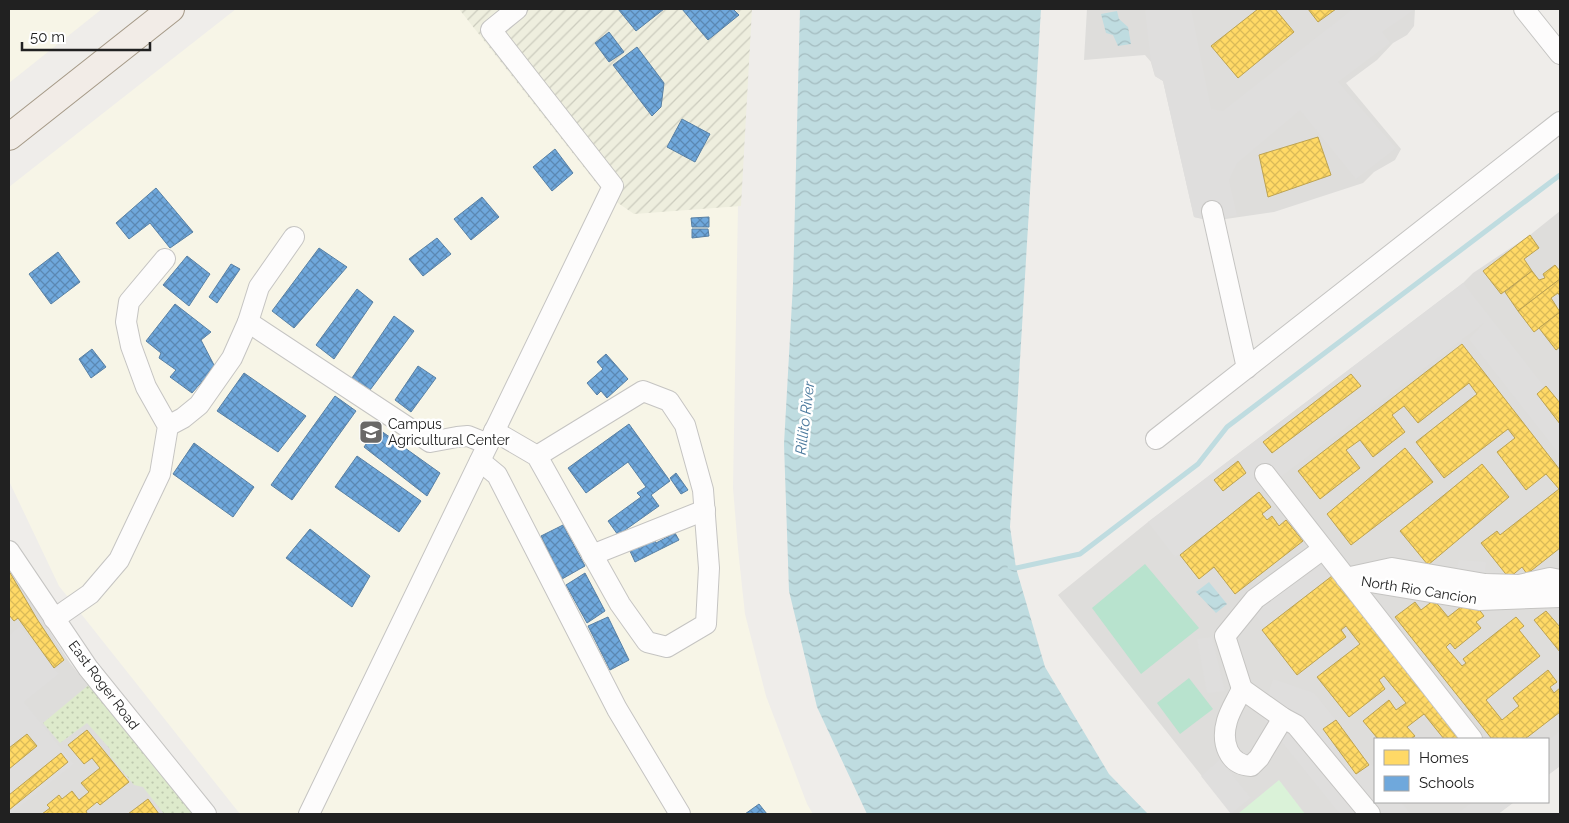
<svg xmlns="http://www.w3.org/2000/svg" width="1569" height="823" viewBox="0 0 1569 823" font-family="Raleway,sans-serif">
<defs>
<pattern id="farmland-furrows" width="10" height="10" patternUnits="userSpaceOnUse" patternTransform="scale(1.25)"><rect width="10" height="10" fill="#eeeede"/><path d="M-1 1l2-2M0 10L10 0M9 11l2-2" fill="none" stroke="#ccccbe"/></pattern>
<pattern id="grass-dots" width="8" height="8" patternUnits="userSpaceOnUse" patternTransform="scale(1.25)"><rect width="8" height="8" fill="#ddeacb"/><path d="M2 2h.1M6 6h.1" fill="none" stroke="#bdc8ae" stroke-width="1.8" stroke-linecap="round"/></pattern>
<pattern id="water-waves" width="16" height="10" patternUnits="userSpaceOnUse" patternTransform="scale(1.25)"><rect width="16" height="10" fill="#bfdce0"/><path d="M0 5q4-4 8 0t8 0" fill="none" stroke="#a4bcc0"/></pattern>
<pattern id="homes-cross-hatch" width="8" height="8" patternUnits="userSpaceOnUse" patternTransform="scale(1.25)"><rect width="8" height="8" fill="#ffd966"/><path d="M0 0l8 8M0 8l8-8" fill="none" stroke="#daba58"/></pattern>
<pattern id="schools-cross-hatch" width="8" height="8" patternUnits="userSpaceOnUse" patternTransform="scale(1.25)"><rect width="8" height="8" fill="#6fa8dc"/><path d="M0 0l8 8M0 8l8-8" fill="none" stroke="#5b88b2"/></pattern>
</defs>
<rect width="100%" height="100%" fill="#efedea"/>
<!-- residential -->
<g fill="#dedddb">
<polygon points="1087,9 1415,9 1414,26 1407,35 1393,43 1377,60 1346,83 1401,149 1395,160 1374,172 1363,183 1274,212 1212,221 1194,217 1163,81 1155,76 1151,62 1145,55 1084,60"/>
<polygon points="1560,211 1560,766 1548,775 1548,739 1375,739 1375,802 1514,802 1498,814 1232,814 1058,595 1148,522 1463,283 1473,273 1530,235"/>
<polygon points="9,568 70,663 189,814 9,814"/>
</g>
<!-- education -->
<g fill="#f7f5e7">
<polygon points="9,9 102,9 9,83"/>
<polygon points="236,9 749,9 738,205 733,488 738,549 745,614 766,696 807,804 813,814 240,814 59,586 9,481 9,187"/>
</g>
<!-- farmland -->
<polygon fill="url(#farmland-furrows)" points="459,9 752,9 741,206 634,214 605,194"/>
<!-- grass -->
<polygon fill="url(#grass-dots)" points="91,683 194,814 164,814 143,787 134,785 110,756 110,749 87,723 60,743 43,723"/>
<!-- park -->
<polygon fill="#daf2d8" points="1279,780 1305,814 1240,814 1239,813"/>
<!-- pitch -->
<g fill="#b8e3ce">
<polygon points="1145,564 1199,628 1141,674 1092,608"/>
<polygon points="1189,678 1213,709 1180,734 1157,703"/>
</g>
<!-- parking -->
<g fill="#dfdedd">
<polygon points="1145,9 1191,9 1211,109 1223,111 1353,9 1415,9 1382,32 1390,43 1338,82 1396,148 1356,179 1300,110 1237,163 1229,180 1237,215 1212,221 1194,217 1163,81 1155,76 1151,62"/>
<polygon points="1463,283 1560,407 1560,455 1469,339 1485,322 1175,557 1148,522"/>
<polygon points="1459,560 1486,562 1484,581 1455,576"/>
<polygon points="1323,564 1332,576 1265,628 1254,612"/>
<polygon points="20,626 59,674 24,702 74,764 11,814 9,814 9,635"/>
<polygon points="1212,637 1225,691 1207,693 1197,639"/>
<polygon points="1273,679 1314,693 1375,769 1375,802 1401,802 1411,814 1340,814 1261,716"/>
<polygon points="1560,731 1560,766 1548,775 1548,741"/>
<polygon points="1220,759 1251,798 1231,814 1201,776"/>
<polygon points="1472,802 1514,802 1498,814 1456,814"/>
</g>
<!-- water -->
<g fill="url(#water-waves)">
<polygon points="800,9 1041,9 1010,527 1016,568 1045,667 1109,774 1148,814 867,814 817,707 789,591 784,444 793,284"/>
<polygon points="1117,11 1119,19 1128,27 1131,44 1118,46 1113,35 1106,33 1101,14"/>
<polygon points="1209,582 1227,604 1216,613 1196,592"/>
</g>
<!-- homes -->
<g fill="url(#homes-cross-hatch)" stroke="#bca251">
<polygon points="1258,9 1275,9 1294,32 1238,78 1211,46"/>
<polygon points="1308,9 1336,9 1318,22"/>
<polygon points="1318,137 1331,175 1268,197 1259,155"/>
<polygon points="1530,235 1539,248 1524,259 1532,271 1501,294 1483,271"/>
<polygon points="1555,265 1560,271 1560,279 1518,311 1505,292 1532,271 1539,280 1545,278 1543,274"/>
<polygon points="1560,279 1560,296 1558,293 1551,298 1560,312 1534,332 1518,311"/>
<polygon points="1560,312 1560,347 1556,350 1539,328"/>
<polygon points="1462,344 1560,470 1560,548 1527,574 1522,567 1509,578 1481,543 1497,531 1500,535 1559,489 1546,474 1526,490 1497,452 1515,438 1508,429 1444,478 1416,442 1477,394 1469,383 1418,423 1404,406 1392,415 1405,432 1373,457 1360,440 1346,450 1360,468 1320,499 1298,471"/>
<polygon points="1351,374 1361,386 1272,453 1263,442"/>
<polygon points="1546,386 1560,403 1560,424 1537,394"/>
<polygon points="1405,448 1433,482 1351,545 1327,514"/>
<polygon points="1238,461 1246,473 1223,491 1214,480"/>
<polygon points="1482,464 1509,497 1428,565 1400,531"/>
<polygon points="1259,492 1271,507 1262,514 1267,520 1272,516 1279,526 1286,520 1303,541 1235,594 1214,567 1199,579 1180,555"/>
<polygon points="9,571 37,619 64,660 54,668 18,618 14,621 9,615"/>
<polygon points="1332,576 1460,739 1444,739 1424,714 1407,727 1415,736 1411,739 1378,739 1363,721 1389,700 1396,710 1406,703 1384,676 1379,680 1385,689 1349,717 1317,677 1360,644 1346,626 1341,630 1346,637 1297,675 1262,630"/>
<polygon points="1471,599 1484,616 1476,622 1481,628 1455,649 1450,643 1446,647 1462,666 1466,663 1463,659 1516,617 1524,626 1519,630 1540,656 1486,700 1502,720 1519,706 1513,698 1548,670 1557,682 1550,687 1554,693 1560,688 1560,712 1525,739 1492,739 1395,617 1415,602 1421,610 1434,600 1448,617"/>
<polygon points="1546,611 1560,627 1560,652 1534,620"/>
<polygon points="1336,720 1369,765 1356,774 1323,729"/>
<polygon points="87,730 129,782 100,805 97,802 86,811 87,813 86,814 42,814 50,808 47,805 59,795 62,799 72,791 79,800 89,792 81,783 100,768 92,758 84,764 68,745"/>
<polygon points="27,734 37,746 9,769 9,748"/>
<polygon points="61,753 68,762 9,810 9,795"/>
<polygon points="148,799 159,814 128,814"/>
</g>
<!-- schools -->
<g fill="url(#schools-cross-hatch)" stroke="#5880a4">
<polygon points="618,9 664,9 636,31"/>
<polygon points="682,9 733,9 739,15 708,40"/>
<polygon points="609,32 624,52 609,62 595,43"/>
<polygon points="637,47 664,83 661,107 652,116 613,65"/>
<polygon points="682,119 710,134 695,162 667,147"/>
<polygon points="555,149 573,173 552,191 533,167"/>
<polygon points="156,188 193,232 170,248 150,223 129,239 116,223"/>
<polygon points="482,197 499,217 471,240 454,219"/>
<polygon points="709,217 709,227 692,227 691,218"/>
<polygon points="692,229 708,229 709,236 692,238"/>
<polygon points="437,238 451,254 423,276 409,259"/>
<polygon points="319,248 347,267 294,328 272,311"/>
<polygon points="58,252 80,282 51,304 29,274"/>
<polygon points="187,256 210,274 189,306 163,285"/>
<polygon points="231,264 240,269 217,303 209,297"/>
<polygon points="357,289 373,302 334,359 316,345"/>
<polygon points="175,304 211,332 201,340 215,367 192,393 170,377 176,370 159,358 161,353 146,341"/>
<polygon points="394,316 414,331 370,390 352,378"/>
<polygon points="92,349 106,367 91,378 79,359"/>
<polygon points="606,354 628,379 607,398 601,391 597,395 587,383 603,369 597,362"/>
<polygon points="418,366 436,378 411,412 395,400"/>
<polygon points="244,373 306,416 278,452 217,411"/>
<polygon points="335,396 356,411 292,500 271,485"/>
<polygon points="629,424 670,481 651,495 659,506 618,535 608,521 641,497 637,493 646,487 628,462 586,493 568,468"/>
<polygon points="377,428 440,473 427,496 364,447"/>
<polygon points="194,443 254,487 233,517 173,474"/>
<polygon points="357,456 421,501 399,532 335,487"/>
<polygon points="676,473 688,490 681,494 670,478"/>
<polygon points="563,525 585,566 562,579 541,536"/>
<polygon points="310,529 370,576 352,607 286,558"/>
<polygon points="675,533 679,540 635,562 629,549 653,537 656,543"/>
<polygon points="585,573 605,611 587,623 566,585"/>
<polygon points="608,617 629,660 610,670 588,626"/>
<polygon points="759,804 767,814 745,814"/>
</g>
<g fill="none" stroke-linecap="round" stroke-linejoin="round">
<!-- stream -->
<polyline stroke="#bfdce0" stroke-width="5" points="1010,567 1016,568 1080,554 1198,464 1227,427 1560,175"/>
<!-- minor casing -->
<g stroke="#c5c4c2" stroke-width="22">
<g id="minor">
<polyline points="1524,9 1560,54"/>
<polyline points="1212,211 1247,368"/>
<polyline points="248,322 430,442 457,437 468,436 488,444"/>
<polyline points="168,426 183,418 199,405 232,358 248,322 259,287 294,237"/>
<polyline points="494,431 537,456 620,604 647,642 667,647 706,624 709,568 703,490 685,425 669,401 643,391 537,456"/>
<polyline points="1156,439 1560,122"/>
<polyline points="480,461 497,475 617,709 680,814"/>
<polyline points="1265,474 1472,739"/>
<polyline points="9,551 88,668 206,814"/>
<polyline points="592,555 705,510"/>
<polyline points="1346,578 1392,568 1485,584 1519,585 1550,578 1560,580"/>
<polyline points="1358,580 1479,600 1560,597"/>
<polyline points="54,619 90,594 119,560 160,474 168,426 146,387 131,346 126,322 129,302 165,259"/>
<polyline points="1242,689 1225,636 1255,599 1323,549"/>
<polyline points="1242,689 1283,718 1296,725 1370,814"/>
<path d="M1242,689c-5,11 -12,21 -15,32 -6,21 1,44 24,45l8,-8 24,-40"/>
<polyline points="309,814 613,186 491,30 517,9"/>
</g>
</g>
<!-- major casing -->
<g stroke="#a59987" stroke-width="28">
<polyline id="major" points="9,137 171,9"/>
</g>
<!-- minor -->
<use href="#minor" stroke="#fdfcfc" stroke-width="20"/>
<!-- major -->
<use href="#major" stroke="#f2ece7" stroke-width="26"/>
</g>
<!-- icons -->
<defs>
<g id="university-square" transform="scale(1.25)"><rect x="-9" y="-9" width="18" height="18" rx="4" fill="#696867" stroke="#fff"/><path d="M0-5L7-2L0 1L-7-2ZM-4 1L0 2.5L4 1V4Q0 6-4 4Z" fill="#fff"/></g>
</defs>
<g fill-rule="evenodd">
<use href="#university-square" x="371" y="432"/>
</g>
<g text-anchor="middle" stroke-width="5" stroke-linejoin="round" paint-order="stroke">
<!-- poi labels -->
<g font-size="14" fill="#212121" stroke="#fff" text-anchor="start">
<text x="388" y="429">Campus<tspan x="388" dy="16">Agricultural Center</tspan></text>
</g>
<!-- street labels -->
<g font-size="14" fill="#212121" stroke="#fff">
<text transform="translate(1419 590) rotate(9)" y="5">North Rio Cancion</text>
<text transform="translate(104 685) rotate(53)" y="5">East Roger Road</text>
</g>
<!-- water labels -->
<g font-size="15" font-style="italic" fill="#4b799d" stroke="#fff">
<text transform="translate(805 418) rotate(-83)" y="5">Rillito River</text>
</g>
</g>
<!-- border -->
<rect width="1569" height="823" fill="none" stroke="#212121" stroke-width="20"/>
<!-- legend -->
<rect x="1374" y="738" width="175" height="65" fill="#ffffff" stroke="#a6a6a6"/>
<rect x="1384" y="750" width="25" height="15" fill="#ffd966" stroke="#a6a6a6"/>
<text x="1419" y="763" font-size="15" fill="#212121">Homes</text>
<rect x="1384" y="776" width="25" height="15" fill="#6fa8dc" stroke="#a6a6a6"/>
<text x="1419" y="788" font-size="15" fill="#212121">Schools</text>
<!-- scale -->
<path d="M22 42v8h128v-8" fill="none" stroke="#212121" stroke-width="2.5"/>
<text x="30" y="42" font-size="15" fill="#212121" stroke="#ffffff" stroke-width="4" paint-order="stroke">50 m</text>
</svg>
